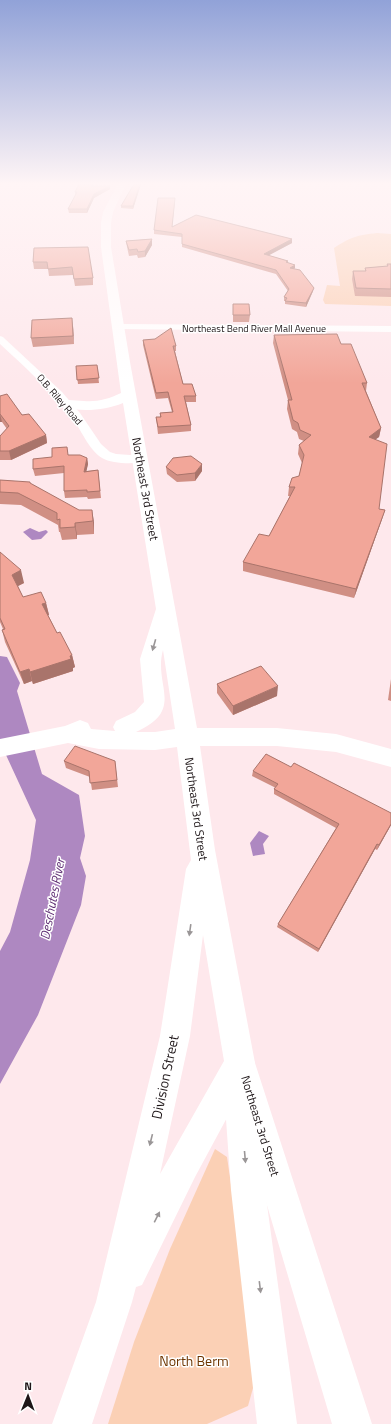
<svg xmlns="http://www.w3.org/2000/svg" width="391" height="1424" viewBox="0 0 391 1424" font-family="'Titillium Web',sans-serif">
<rect width="100%" height="100%" fill="#fee8ec"/>
<!-- green -->
<g fill="#fbd0b5">
<path d="M377,233l14,1v72l-66,-2 -2,-4 4,-15 13,1 -6,-38c17,-11 23,-13 43,-15z"/>
<polygon points="215,1149 227,1157 258,1370 248,1406 207,1424 108,1424 134,1342 170,1249"/>
</g>
<!-- water -->
<g fill="#ae88c1">
<polygon points="30,528 39,532 46,530 48,532 41,539 32,540 23,532"/>
<polygon points="0,656 7,657 20,683 17,691 42,774 79,795 85,836 80,858 86,876 81,905 38,1015 0,1084 0,951 10,932 30,860 36,820 0,742"/>
<polygon points="259,831 269,836 263,844 265,854 253,856 250,843"/>
</g>
<g fill="none" stroke-linecap="round" stroke-linejoin="round">
<!-- minor -->
<g fill="#fff" fill-rule="evenodd">
<polygon points="118,324 391,326 391,332 115,329 113,327 115,325"/>
<path d="M0,336l3,1 59,55 18,21 21,31 9,8 6,2 28,2 2,3 -2,3c-11,2 -32,2 -42,-4 -14,-9 -21,-29 -31,-42 -21,-26 -46,-49 -71,-72z"/>
</g>
<!-- major -->
<path fill="#fff" fill-rule="evenodd" d="M118,184h8l-13,28 -2,11v24l19,115 67,366h80l59,6 55,15v18l-55,-15 -59,-6h-77l15,104 40,213 117,361h-40l-96,-323 -41,76 -53,108 -6,2 -4,15 -40,122h-40l44,-122 48,-200 16,-66 26,-167 5,-9 -14,-113 -22,3 -56,-1 -31,-6 -68,14v-18l65,-13 15,-6 8,3 3,6 24,2 -2,-4 3,-6 19,-9 9,-10 -4,-43 16,-50 -33,-206c-19,8 -42,9 -62,4l-2,-3 2,-3c7,-2 15,0 23,0 13,1 25,-2 37,-8l-20,-146v-24l2,-11zM163,650l12,79 -20,3h-19c50,-22 17,-47 27,-82zM203,935l21,126 -64,113 30,-138z"/>
<!-- highway -->
<polygon fill="#fff" fill-rule="evenodd" points="240,1048 251,1052 255,1063 257,1105 265,1190 297,1424 257,1424 231,1190 225,1105 225,1063 229,1052"/>
</g>
<!-- wall -->
<g fill="#d08f84">
<polygon points="79,184 94,184 93,186 110,189 94,198 87,213 69,213 68,209 76,195 75,195 75,192"/>
<polygon points="134,184 141,184 133,209 121,208 121,206"/>
<polygon points="175,201 172,227 292,239 292,243 268,255 288,261 288,263 295,268 294,269 313,291 306,307 285,304 285,301 284,301 284,297 288,291 276,274 182,247 182,237 154,234 154,230"/>
<polygon points="152,239 152,245 145,257 138,258 137,255 129,256 127,247 126,241"/>
<polygon points="34,248 93,278 93,285 75,286 73,275 49,276 48,269 34,269 33,262"/>
<polygon points="387,264 391,264 391,297 355,296 352,279 353,271 365,271 365,268 387,266"/>
<polygon points="233,304 250,315 249,322 233,322"/>
<polygon points="73,326 74,344 33,347 31,338"/>
<polygon points="274,335 341,344 367,383 366,391 381,428 379,437 375,439 379,509 385,510 382,519 354,598 243,571 243,562 269,536 290,496 288,496 289,487 299,476 302,463 298,454 299,445 304,441 299,439 297,432 292,429 287,409 288,400 273,343"/>
<polygon points="143,340 176,346 176,351 175,351 183,384 196,396 196,402 186,402 191,425 191,431 158,434 156,417 160,417 160,413 172,412 168,398 156,399 143,345"/>
<polygon points="97,365 99,383 78,384 76,366"/>
<polygon points="0,396 46,435 47,443 11,460 0,460 0,436 7,429 2,422 0,422"/>
<polygon points="69,455 87,458 88,464 86,471 98,470 101,498 88,499 87,497 65,498 64,491 64,473 35,476 33,469 52,457"/>
<polygon points="166,467 202,471 195,481 177,482 167,474"/>
<polygon points="0,480 31,484 94,522 94,534 77,535 77,539 62,540 60,532 59,532 58,525 21,505 0,504"/>
<polygon points="0,552 24,583 18,586 23,597 46,603 49,615 48,615 57,633 72,655 75,667 73,668 73,671 33,684 32,681 24,684 5,642 2,630 3,629 0,622"/>
<polygon points="391,679 391,701 388,700"/>
<polygon points="217,684 277,696 233,715 217,693"/>
<polygon points="64,761 115,761 118,787 92,790 90,777 66,768"/>
<polygon points="253,771 391,825 377,850 375,849 318,952 277,927 278,924 336,828 274,794 274,789 276,788 252,776"/>
</g>
<!-- shaded-wall -->
<g fill="#a9746b">
<polygon points="140,184 141,184 133,209 133,206"/>
<polygon points="110,186 110,189 94,198 87,213 87,209 94,194"/>
<polygon points="152,239 152,245 145,257 145,251"/>
<polygon points="292,239 292,243 264,258 264,254"/>
<polygon points="295,265 295,268 290,271 290,268"/>
<polygon points="314,288 313,291 306,307 306,303"/>
<polygon points="72,318 73,326 74,344 73,336"/>
<polygon points="0,414 2,422 0,422"/>
<polygon points="381,428 379,437 367,446 369,437"/>
<polygon points="46,435 47,443 11,460 9,451"/>
<polygon points="87,458 88,464 85,478 84,472"/>
<polygon points="202,464 202,471 195,481 195,473"/>
<polygon points="92,510 94,522 94,534 93,521"/>
<polygon points="385,510 382,519 354,598 356,589"/>
<polygon points="75,523 77,535 77,539 75,527"/>
<polygon points="21,570 24,583 16,587 12,575"/>
<polygon points="46,603 49,615 45,616 42,604"/>
<polygon points="72,655 75,667 73,668 73,671 33,684 30,672"/>
<polygon points="29,669 32,681 24,684 20,672"/>
<polygon points="278,686 277,696 233,715 233,706"/>
<polygon points="391,824 391,825 377,850 379,845"/>
<polygon points="377,844 375,849 318,952 319,949"/>
</g>
<!-- building -->
<g fill="#f2a699" stroke="#a9746b">
<polygon points="79,184 92,184 91,186 110,186 94,194 87,209 68,209 77,192 75,192"/>
<polygon points="134,184 140,184 133,206 121,206"/>
<polygon points="158,198 175,198 172,227 196,215 292,239 264,254 288,261 286,262 295,265 290,268 300,270 314,288 306,303 285,301 287,298 284,297 289,289 276,270 182,244 182,234 154,230"/>
<polygon points="152,239 145,251 138,252 137,249 129,250 126,241"/>
<polygon points="88,247 93,278 74,279 72,267 48,269 47,262 33,262 34,248"/>
<polygon points="387,264 391,264 391,289 356,288 353,271 366,271 365,268 388,266"/>
<polygon points="233,304 249,304 250,315 233,315"/>
<polygon points="72,318 73,336 31,338 32,320"/>
<polygon points="171,328 176,346 173,346 183,384 192,384 196,396 184,396 191,425 158,427 156,417 161,417 160,413 173,412 168,392 156,393 143,340 155,339"/>
<polygon points="337,334 341,344 351,344 367,383 362,383 381,428 369,437 387,444 379,509 385,510 356,589 243,562 259,534 269,536 295,487 289,487 292,478 299,476 304,455 299,445 311,435 300,430 298,423 293,420 288,400 292,400 274,335"/>
<polygon points="97,365 99,378 77,380 76,366"/>
<polygon points="7,394 22,415 29,414 46,435 9,451 0,451 0,436 9,426 0,414 0,396"/>
<polygon points="67,447 68,455 80,455 87,458 84,472 98,470 100,491 87,492 87,490 64,491 64,466 33,469 33,459 52,457 52,448"/>
<polygon points="191,456 202,464 195,473 177,475 166,467 173,458"/>
<polygon points="0,480 30,482 30,483 79,510 92,510 93,521 75,523 75,527 60,528 60,519 57,520 57,513 18,493 0,492"/>
<polygon points="0,552 21,570 12,575 23,597 41,592 46,603 42,604 57,633 60,632 72,655 70,656 71,659 30,672 29,669 20,672 2,630 5,629 0,618"/>
<polygon points="261,666 278,686 233,706 217,684"/>
<polygon points="75,746 115,761 117,780 90,783 89,771 64,761"/>
<polygon points="266,754 291,767 294,763 391,813 391,824 379,845 377,844 319,949 278,924 339,824 274,789 278,784 253,771"/>
</g>
<!-- one-way arrows -->
<defs><path id="oneway-solid" d="M-6-.8H1V-3.2L6.5 0L1 3.2V.8H-6Z"/></defs>
<g fill="#9a9697">
<use href="#oneway-solid" transform="translate(154 645) rotate(106)"/>
<use href="#oneway-solid" transform="translate(190 930) rotate(98)"/>
<use href="#oneway-solid" transform="translate(151 1140) rotate(104)"/>
<use href="#oneway-solid" transform="translate(245 1157) rotate(85)"/>
<use href="#oneway-solid" transform="translate(157 1217) rotate(-63)"/>
<use href="#oneway-solid" transform="translate(260 1287) rotate(83)"/>
</g>
<!-- sky -->
<linearGradient id="sky" x2="0" y2="1"><stop stop-color="#91a2d8"/><stop offset="0.48" stop-color="#fff5f6"/><stop offset="1" stop-color="#fff5f6" stop-opacity="0"/></linearGradient>
<rect width="391" height="383" fill="url(#sky)"/>
<g text-anchor="middle" stroke-width="3" stroke-linejoin="round" paint-order="stroke">
<!-- far-street labels -->
<g font-size="10" fill="#1e1618" stroke="#fff">
<text x="254" y="332">Northeast Bend River Mall Avenue</text>
<text transform="translate(60 399) rotate(49)" y="4">O.B. Riley Road</text>
</g>
<!-- street labels -->
<g font-size="12" fill="#1e1618" stroke="#fff">
<text transform="translate(145 489) rotate(80)" y="4">Northeast 3rd Street</text>
<text transform="translate(196 809) rotate(82)" y="4">Northeast 3rd Street</text>
<text transform="translate(260 1126) rotate(73)" y="4">Northeast 3rd Street</text>
</g>
<!-- water labels -->
<g font-size="13" font-style="italic" fill="#603075" stroke="#fff">
<text transform="translate(52 899) rotate(-79)" y="5">Deschutes River</text>
</g>
<!-- near-street labels -->
<g font-size="14" fill="#1e1618" stroke="#fff">
<text transform="translate(165 1077) rotate(-78)" y="5">Division Street</text>
</g>
<!-- near-park labels -->
<g font-size="14" fill="#6d3500" stroke="#fff">
<text x="194" y="1366">North Berm</text>
</g>
</g>
<!-- north arrow -->
<g transform="translate(28 1396) rotate(1)" stroke="#ffffff" stroke-width="3" paint-order="stroke">
<path d="M0-3L7 15L0 10L-7 15Z" fill="#1e1618"/>
<text y="-6" font-size="11" font-weight="bold" text-anchor="middle" fill="#1e1618">N</text>
</g>
</svg>
